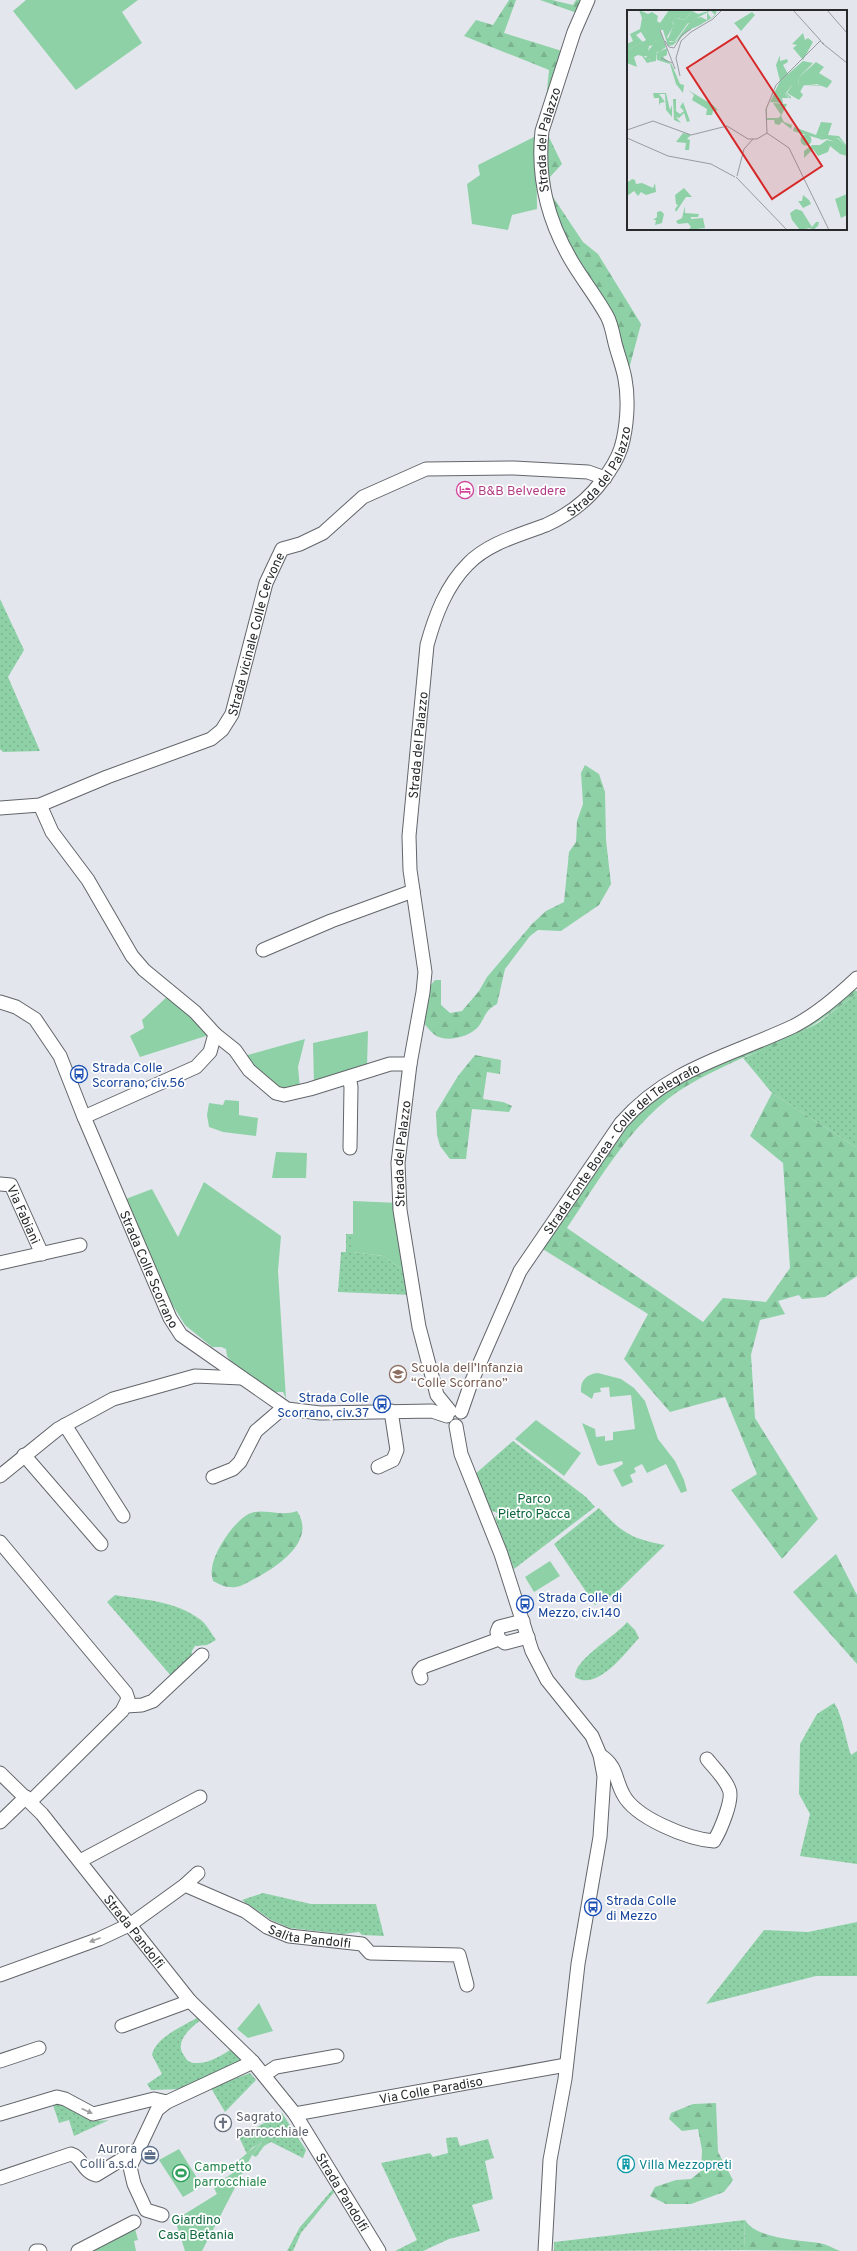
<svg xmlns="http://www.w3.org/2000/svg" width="857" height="2251" viewBox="0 0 857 2251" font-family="Overpass,sans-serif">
<defs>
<pattern id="grass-dots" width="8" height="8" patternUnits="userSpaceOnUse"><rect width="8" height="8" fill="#8fd1a7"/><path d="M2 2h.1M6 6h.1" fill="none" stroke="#7bb390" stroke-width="1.8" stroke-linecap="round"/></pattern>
<pattern id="forest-firs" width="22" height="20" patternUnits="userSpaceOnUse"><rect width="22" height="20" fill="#8fd1a7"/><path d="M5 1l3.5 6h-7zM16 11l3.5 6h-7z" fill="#7bb390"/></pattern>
</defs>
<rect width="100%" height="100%" fill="#e3e7ed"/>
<!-- grass -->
<g fill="url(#grass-dots)">
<polygon points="0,599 24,650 8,677 40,751 3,752 0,749"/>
<polygon points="856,994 857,996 857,1148 772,1093 743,1058 783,1042 818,1023"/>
<polygon points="346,1234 353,1234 353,1252 383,1256 405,1271 412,1295 338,1292 341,1252 346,1252"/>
<polygon points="513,1441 586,1497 595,1507 514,1569 495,1518 498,1515 496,1512 490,1511 474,1475"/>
<path d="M599,1508c23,25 33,31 66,37l-49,48 -21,12 -41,-61z"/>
<path d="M115,1595c30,5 61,6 86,25 6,5 10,13 15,20l-9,5 -12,1 -3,5 -1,11 -18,16 -66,-76z"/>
<path d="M627,1622l8,8 4,8c-14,15 -42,54 -64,39 -1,-18 40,-40 52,-55z"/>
<path d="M834,1703c8,10 12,38 17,52l6,-4v113l-57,-8 10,-42 -11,-20 1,-50 17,-30z"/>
<polygon points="263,1893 311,1904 376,1904 384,1936 362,1935 359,1932 343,1934 290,1928 271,1920 242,1900"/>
<polygon points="857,1922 857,1976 816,1976 706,2004 764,1930 808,1932"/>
<path d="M202,2015l2,3c-12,8 -32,24 -19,39 2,4 6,6 10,6 14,1 27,-8 38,-15l10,12 -59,29 -33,1 -4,-6 15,-10 -10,-19c4,-19 34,-30 50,-40z"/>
<polygon points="250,2073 256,2080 225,2112 211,2088"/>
<path d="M52,2102c25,5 28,22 57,18l-35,16 -5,-16 -10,3z"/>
<polygon points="282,2113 306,2150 303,2158 271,2142 264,2146 256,2157 252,2155 263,2141 252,2148 247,2154 239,2137"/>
<polygon points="457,2137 460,2146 488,2139 494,2158 485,2161 493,2199 472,2205 480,2231 449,2239 423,2251 395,2251 417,2240 381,2163 430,2153 433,2157 448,2153 446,2138"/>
<polygon points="333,2189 335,2191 301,2233 293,2251 287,2251 300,2227"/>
<polygon points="745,2220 744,2250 554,2251 554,2242"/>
</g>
<!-- forest -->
<g fill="url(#forest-firs)">
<polygon points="509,0 516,0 504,33 562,51 544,120 549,70 464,36 476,20 493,25"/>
<polygon points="540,0 552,0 573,5 576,0 583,0 577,13"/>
<polygon points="546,131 562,164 550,177 551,194 583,242 598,254 641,324 626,380 608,317 548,212"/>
<path d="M585,765l14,9 6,18 1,48 5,44 -12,21 -38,26 -23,-1 -8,6 -25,33 -8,35c-13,7 -11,13 -19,23 -9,10 -32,16 -43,8 -4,-3 -8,-8 -11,-12l6,-37 5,-6h6v25l9,8 12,-2 17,-20 8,-14 45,-53 14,-13 18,-9 5,-50 7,-10 1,-21 6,-17 -2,-31z"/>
<path d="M854,990l3,1v5l-1,-2c-23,18 -46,34 -71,48 -14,7 -29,10 -43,16 -19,9 -39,18 -57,29 -52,32 -85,92 -118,141l136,94 20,-24 43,4 24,-34 -7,-105 -33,-27 22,-43 85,55v128l-32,21 -23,2 -3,-4 -21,6 7,13 -25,6 -9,35 4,63 63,101 -36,40 -51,-69 26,-16 -32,-77 -55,15 -46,-53 24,-45 -107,-66 86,-125 38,-34z"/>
<polygon points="475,1055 501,1060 500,1074 487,1072 483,1099 503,1102 512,1106 509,1112 472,1109 466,1159 450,1159 440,1146 437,1135 436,1112 458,1076"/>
<path d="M297,1511c19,29 -16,53 -39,66 -6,3 -15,9 -22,10 -10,1 -15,-2 -23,-6 -1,-4 -2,-8 -1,-12 1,-17 24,-51 39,-56 13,-5 30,4 46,-2z"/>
<polygon points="836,1554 857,1595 857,1664 793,1592"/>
<polygon points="716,2103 718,2152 733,2180 724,2192 691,2204 666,2204 650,2196 655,2187 676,2180 691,2179 701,2171 702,2150 698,2129 682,2131 669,2119 671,2113 693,2104"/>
<path d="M745,2220c11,19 54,20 74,23 7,1 14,5 21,8l-96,-1z"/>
</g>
<!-- garden -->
<g fill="#8fd1a7">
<polygon points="26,0 138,0 122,12 142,43 76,90 13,11"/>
<polygon points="536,136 537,209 512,215 508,230 472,224 467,184 480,175 478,165"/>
<polygon points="169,995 209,1035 140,1057 130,1036 144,1028 142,1020"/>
<polygon points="368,1031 367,1067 314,1084 313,1043"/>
<polygon points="305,1039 298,1067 300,1088 283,1090 270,1084 244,1056"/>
<polygon points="225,1100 239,1101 239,1115 258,1118 256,1136 223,1132 209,1127 207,1115 209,1103 223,1105"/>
<polygon points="276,1152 307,1153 306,1178 272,1178"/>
<polygon points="204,1182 281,1236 278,1271 286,1399 283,1392 277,1392 276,1393 232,1363 227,1356 226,1349 221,1347 212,1347 185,1325 170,1301 123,1200 152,1189 178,1237"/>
<polygon points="353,1201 399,1203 405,1271 383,1256 353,1252"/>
<path d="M598,1373l23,6 13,9 11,13 13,38 17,22 9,19 3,11 -6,2 -15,-29 -19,9 -5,-9 -8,4 2,4 -6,3 3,7 -11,5 -9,-17 10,-6 -1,-3 -22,5 -3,-2 -15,-41 13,6 1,8 9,-1v5l8,-1v-8l22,-3 -4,-34 -21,2 -1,-10 -9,1 1,4 -7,1 -2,6 -11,-7c-1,-12 6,-18 17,-19z"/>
<polygon points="536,1420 581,1453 564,1476 515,1439"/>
<polygon points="550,1561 560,1576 534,1592 525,1577"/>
<polygon points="259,2003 273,2031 248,2038 237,2029"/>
<polygon points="264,2139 252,2155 202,2251 185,2251 175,2220 217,2194 213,2186 236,2171 233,2165"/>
<polygon points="179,2149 202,2186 183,2197 159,2160"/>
<polygon points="134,2225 138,2240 134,2241 136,2251 83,2251"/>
</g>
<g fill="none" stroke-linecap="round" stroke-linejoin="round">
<!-- minor casing -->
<g stroke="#62656a" stroke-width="15">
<g id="minor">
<polyline points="40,805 52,832 88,880 132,956 144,970 195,1012 215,1034 235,1050 249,1070 276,1093 284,1095 310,1089 390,1064 410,1064"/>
<path id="s1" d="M0,808l40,-3 67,-28 104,-38 11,-9 10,-16 34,-131 16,-34 18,-5 23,-11 40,-36 63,-28 88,-1 74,4 17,6"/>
<polyline points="263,950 331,921 413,891"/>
<path id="s2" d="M0,1002l16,5 19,12 25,37 24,61 86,201 11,17 106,74 33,4 112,-2 15,5"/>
<polyline points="349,1077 351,1087 350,1148"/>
<polyline points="84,1117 196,1067 210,1052 215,1034"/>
<path id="s3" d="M0,1184l11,1 31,69"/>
<polyline points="0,1263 80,1245"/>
<path id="s4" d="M450,1411l-13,-16 -18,-68 -19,-117 -2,-47 12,-99 13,-72 2,-20 -15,-102 -1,-34 18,-191c8,-29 19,-59 41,-81 20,-21 52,-29 78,-39 22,-10 42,-25 56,-44 8,-10 15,-21 19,-33 6,-20 8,-48 4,-69 -2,-12 -7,-24 -10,-36 -2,-9 -4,-20 -8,-27 -11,-20 -25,-37 -36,-56 -24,-41 -34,-82 -29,-129l32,-99 14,-32"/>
<path id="s5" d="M461,1412l10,-29 49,-112 101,-148c48,-55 109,-67 173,-97 23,-12 44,-30 63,-48"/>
<polyline points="65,1425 123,1516"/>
<polyline points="456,1426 461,1454 501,1554 532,1651 547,1680 592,1736 600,1755 604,1776 600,1837 578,1964 565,2079 550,2160 545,2251"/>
<polyline points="24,1455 101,1544"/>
<polyline points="378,1467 393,1460 397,1450 391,1411"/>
<polyline points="0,1476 58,1429 113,1399 195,1376 242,1378"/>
<polyline points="213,1477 233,1469 240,1462 256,1431 283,1408"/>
<polyline points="0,1542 126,1693 128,1699 122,1711 30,1802"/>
<polyline points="523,1621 499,1627 497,1632 499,1639 505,1643 528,1637"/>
<polyline points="421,1678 419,1672 423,1667 499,1639"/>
<polyline points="126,1706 142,1705 153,1701 202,1655"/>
<path d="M600,1755c18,12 14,22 23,39 12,24 65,45 91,47 6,-10 20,-42 15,-52 -4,-11 -15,-21 -22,-30"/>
<path id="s6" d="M0,1773l42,41 148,187 63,61 42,52 84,137"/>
<polyline points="0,1822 26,1797"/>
<polyline points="80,1861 200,1797"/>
<polyline points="185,1885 198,1873"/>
<path id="s7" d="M0,1975l99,-36 32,-15 54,-39 60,26 22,16 22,9 73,8 8,9 89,2 8,30"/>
<polyline points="122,2026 190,2001"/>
<polyline points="0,2061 39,2048"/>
<polyline points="264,2075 276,2067 337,2056"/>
<polyline points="0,2114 57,2097 65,2099 93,2114 154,2099 167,2102"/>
<path id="s8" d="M295,2114l271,-49"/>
<path d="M0,2178l71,-24c11,3 12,18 25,21l41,-25"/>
<polyline points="162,2215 146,2210 134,2184 130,2167 157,2110 167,2102 253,2062"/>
<polyline points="36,2251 40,2251"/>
<polyline points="78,2251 134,2222"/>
</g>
</g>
<!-- minor -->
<use href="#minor" stroke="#fff" stroke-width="13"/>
</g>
<!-- one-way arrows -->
<defs><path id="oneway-solid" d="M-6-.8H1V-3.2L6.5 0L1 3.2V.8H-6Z"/></defs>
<g fill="#9e9fa0">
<use href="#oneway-solid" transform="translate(95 1940) rotate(159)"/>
<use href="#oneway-solid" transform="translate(87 2111) rotate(24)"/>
</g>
<!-- icons -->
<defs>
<g id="hotel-ring" transform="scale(0.9)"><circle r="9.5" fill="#fff" stroke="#d1479c" stroke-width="1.5"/><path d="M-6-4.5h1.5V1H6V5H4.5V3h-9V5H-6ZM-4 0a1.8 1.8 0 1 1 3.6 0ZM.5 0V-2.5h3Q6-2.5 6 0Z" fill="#d1479c"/></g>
<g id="bus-ring" transform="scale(0.9)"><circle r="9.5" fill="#fff" stroke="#1a4fb4" stroke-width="1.5"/><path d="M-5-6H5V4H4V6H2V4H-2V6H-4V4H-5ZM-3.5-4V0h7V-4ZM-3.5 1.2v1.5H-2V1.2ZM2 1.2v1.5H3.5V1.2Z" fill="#1a4fb4"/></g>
<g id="school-ring" transform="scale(0.9)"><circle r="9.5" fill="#fff" stroke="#8d6e63" stroke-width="1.5"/><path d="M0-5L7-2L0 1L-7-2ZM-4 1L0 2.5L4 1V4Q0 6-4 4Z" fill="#8d6e63"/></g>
<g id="church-ring" transform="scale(0.9)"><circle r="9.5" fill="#fff" stroke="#6b7280" stroke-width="1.5"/><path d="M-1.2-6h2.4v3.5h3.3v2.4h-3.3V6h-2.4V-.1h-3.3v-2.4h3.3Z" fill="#6b7280"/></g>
<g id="office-ring" transform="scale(0.9)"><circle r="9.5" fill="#fff" stroke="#5c6f8a" stroke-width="1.5"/><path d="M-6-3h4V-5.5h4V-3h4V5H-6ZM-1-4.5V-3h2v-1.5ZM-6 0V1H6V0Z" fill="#5c6f8a"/></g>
<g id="building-ring" transform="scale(0.9)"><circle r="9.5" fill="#fff" stroke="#0f9aa8" stroke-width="1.5"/><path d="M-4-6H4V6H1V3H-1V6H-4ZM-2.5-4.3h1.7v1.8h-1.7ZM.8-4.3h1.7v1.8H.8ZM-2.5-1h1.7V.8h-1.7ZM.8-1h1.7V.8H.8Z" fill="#0f9aa8"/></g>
<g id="stadium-ring" transform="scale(0.9)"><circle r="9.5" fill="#fff" stroke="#2e9e5b" stroke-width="1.5"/><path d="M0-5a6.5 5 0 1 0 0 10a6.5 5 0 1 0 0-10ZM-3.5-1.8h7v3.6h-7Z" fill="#2e9e5b"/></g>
</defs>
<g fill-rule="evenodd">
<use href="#hotel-ring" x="465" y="490"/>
<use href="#bus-ring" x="79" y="1074"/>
<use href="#school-ring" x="398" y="1374"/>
<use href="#bus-ring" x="382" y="1404"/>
<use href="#bus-ring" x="525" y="1604"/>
<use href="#bus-ring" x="593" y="1907"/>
<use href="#church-ring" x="223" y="2123"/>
<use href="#office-ring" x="150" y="2155"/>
<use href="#building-ring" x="626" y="2164"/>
<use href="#stadium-ring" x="181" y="2173"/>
</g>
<g text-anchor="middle" stroke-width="3.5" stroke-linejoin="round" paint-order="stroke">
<!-- street labels -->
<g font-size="13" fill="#27292b" stroke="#fff">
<text dy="5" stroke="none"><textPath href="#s4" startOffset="1397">Strada del Palazzo</textPath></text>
<text dy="5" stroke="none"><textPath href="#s4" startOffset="1037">Strada del Palazzo</textPath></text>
<text dy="5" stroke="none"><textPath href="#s1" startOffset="340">Strada vicinale Colle Cervone</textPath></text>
<text dy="5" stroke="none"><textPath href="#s4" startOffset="678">Strada del Palazzo</textPath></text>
<text dy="5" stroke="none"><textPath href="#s5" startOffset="314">Strada Fonte Borea - Colle del Telegrafo</textPath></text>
<text dy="5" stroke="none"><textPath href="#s4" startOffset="266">Strada del Palazzo</textPath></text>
<text dy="5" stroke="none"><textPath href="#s3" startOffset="43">Via Fabiani</textPath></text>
<text dy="5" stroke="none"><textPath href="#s2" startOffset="315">Strada Colle Scorrano</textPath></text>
<text dy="5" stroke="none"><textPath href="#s6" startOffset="208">Strada Pandolfi</textPath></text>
<text dy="5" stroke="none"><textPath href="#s7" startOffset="344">Salita Pandolfi</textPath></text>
<text dy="5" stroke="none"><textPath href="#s8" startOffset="138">Via Colle Paradiso</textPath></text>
<text dy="5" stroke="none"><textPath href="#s6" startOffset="543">Strada Pandolfi</textPath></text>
</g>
<!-- hotel labels -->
<g font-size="13" fill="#b23c85" stroke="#fff" text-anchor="start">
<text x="478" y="495">B&amp;B Belvedere</text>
</g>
<!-- transit labels -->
<g font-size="13" fill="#164399" stroke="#fff" text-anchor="start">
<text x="92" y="1072">Strada Colle<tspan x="92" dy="15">Scorrano, civ.56</tspan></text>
<text x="369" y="1402" text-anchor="end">Strada Colle<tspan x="369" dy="15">Scorrano, civ.37</tspan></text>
<text x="538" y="1602">Strada Colle di<tspan x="538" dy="15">Mezzo, civ.140</tspan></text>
<text x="606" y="1905">Strada Colle<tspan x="606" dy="15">di Mezzo</tspan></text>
</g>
<!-- education labels -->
<g font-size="13" fill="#785e54" stroke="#fff" text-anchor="start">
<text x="411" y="1372">Scuola dell’Infanzia<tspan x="411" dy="15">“Colle Scorrano”</tspan></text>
</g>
<!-- park labels -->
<g font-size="13" fill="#0d663c" stroke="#fff">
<text x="534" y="1503">Parco<tspan x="534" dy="15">Pietro Pacca</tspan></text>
<text x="196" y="2224">Giardino<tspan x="196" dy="15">Casa Betania</tspan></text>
</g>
<!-- worship labels -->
<g font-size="13" fill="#5b616d" stroke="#fff" text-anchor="start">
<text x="236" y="2121">Sagrato<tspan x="236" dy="15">parrocchiale</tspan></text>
</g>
<!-- service labels -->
<g font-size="13" fill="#4e5e75" stroke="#fff" text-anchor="end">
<text x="137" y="2153">Aurora<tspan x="137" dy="15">Colli a.s.d.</tspan></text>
</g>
<!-- culture labels -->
<g font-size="13" fill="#0d838f" stroke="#fff" text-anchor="start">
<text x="639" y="2169">Villa Mezzopreti</text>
</g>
<!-- leisure labels -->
<g font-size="13" fill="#27864d" stroke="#fff" text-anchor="start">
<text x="194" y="2171">Campetto<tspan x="194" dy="15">parrocchiale</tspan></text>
</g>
</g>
<!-- overview -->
<g transform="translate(627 10)">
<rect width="220" height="220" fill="#e3e7ed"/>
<path d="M12,0l9,4 4,-2 6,4 -1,5 3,2 9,-13h21l1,3 -7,7 -6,-2 -6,4 2,3 -7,12 3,5 6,-1 13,-18 1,1 5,-5 2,4v-5l4,-1 6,3v-8l4,6 4,-3 -4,-4 6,-1 -2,6 -15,9 -11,5 -16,15 -5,1 -5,-16h-3l6,17 -8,6 -1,-2 -1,10 -5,1 -2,-3 3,-2 -8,-1 12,-15 -10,-1 -5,-8 -5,3 7,7 -16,8v-6l6,-3 -3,-7 10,-5 2,-11zM189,52l8,5 -5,6 13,8 -1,2 -4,5 -10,-4 -19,2 1,-9zM61,80l25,15 5,5 -5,1 -1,4h-6l1,-6 -15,-9 2,-5zM156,82l6,6h-7l1,5 -13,-1 4,-8zM56,123l8,2 -4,4 3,1 -1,10h-4l1,-7 -10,-1zM173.5 130a5.5 5.5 0 1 1 11 0a5.5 5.5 0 1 1-11 0ZM195,128h15l10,8v10l-7,-2 -10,-8 -2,6 -10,4 -5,-7 -9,9v-7l8,-6h8l7,-5 8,2 -8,-3 -7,1zM57,178l8,9h-6l-10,15 -1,-3 3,-4 -2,-1 -1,-9zM220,184v21l-6,3 -6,-19zM58,196v7l14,1 -1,3h-7v2l12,-1 2,10 -17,2 3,-3 -3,-4 -10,1 -2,-3 6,-3zM169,199l6,2 10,16 4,-5h3l-1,4 -5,4 -3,-2 -10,2 -8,-10 -2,-7zM34,201l3,3 -2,9 -7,2 1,-5h-3l4,-3v-5z" fill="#8fd1a7"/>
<path d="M63,0l8,4 14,-4 -15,8 1,6h-3v-5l-4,5 -3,-1 -13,18h-8l7,-17 -2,-2 5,-4 7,2 7,-7zM176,23l2,7 3,-2 5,4 -10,18 -10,-12 4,-3 -5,-1zM19,30h10l-1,5 -6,1 -1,8 -4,2 1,2 4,-3 6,2 -6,2 2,3 -4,1 -5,-7 -4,-1 -4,2 3,10 -10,-4v-13zM40,38v7l-4,2 9,8 8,19 4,1 -1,8 -7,-9 -6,-20 -13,-4v-7zM153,45v6l7,-2 1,3 -5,3 5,9 15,-13 10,2 -14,14 -1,9 5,-2 15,1 6,1 -20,-1 -4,7 -8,-7 -6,8 5,4v2l-7,-6 1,3 -3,2 -2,-4h-6l-7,13v11h11l3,-3 -8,-12 14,1 -6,12 3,6 8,3 -1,4 -9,-7 -3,3 -4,-1 -1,-4h-8v-10l14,-29 -4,-16zM26,83h13l4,17 2,-5v12l-6,-7 -1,-16h-6l6,8 -5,1 -1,3v-8h-5zM46,89h3v12l4,3 4,-3 -4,-4 3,-5 7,19 -3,1 -3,-9 -5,5 -3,-1 5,6 -7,-3zM194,112l11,1 -4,12 11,1 8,10 -9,-8 -18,1 -27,-8 1,-4 22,8zM5,169l3,1 1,4 6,-1 11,5 2,-5 1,9 -10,3 -5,-3 -3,4 -4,-5 -7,5 1,-14z" fill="#8fd1a7"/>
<path d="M125,2l3,3 -14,16 -7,-8zM165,75l5,2 6,8 -4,5 -12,-7zM176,185l6,5 2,4 -8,4 -5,-7h4z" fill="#8fd1a7"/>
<path fill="none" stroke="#989b9f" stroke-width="1" d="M166,0l28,31M200,0l20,23M33,20l15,39M38,31l4,6 5,1 8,-13 9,-6M195,33l25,20M34,48l11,5M53,66l-4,-18 5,-17 10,-9 22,-13 9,-9M0,120l26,-9 38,14 36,-9 21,13h9l10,-6M140,123l22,15 40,82M140,123l-1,-24 10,-24 44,-44 4,3M0,128l41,18 43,8 24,13M110,166l7,-27 9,-10M109,167l51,53"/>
<path fill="#d62828" fill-opacity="0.15" stroke="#d62828" stroke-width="2" d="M110,26l85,130 -50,33 -85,-131z"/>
<rect width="220" height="220" fill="none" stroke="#27292b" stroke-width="2"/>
</g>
</svg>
